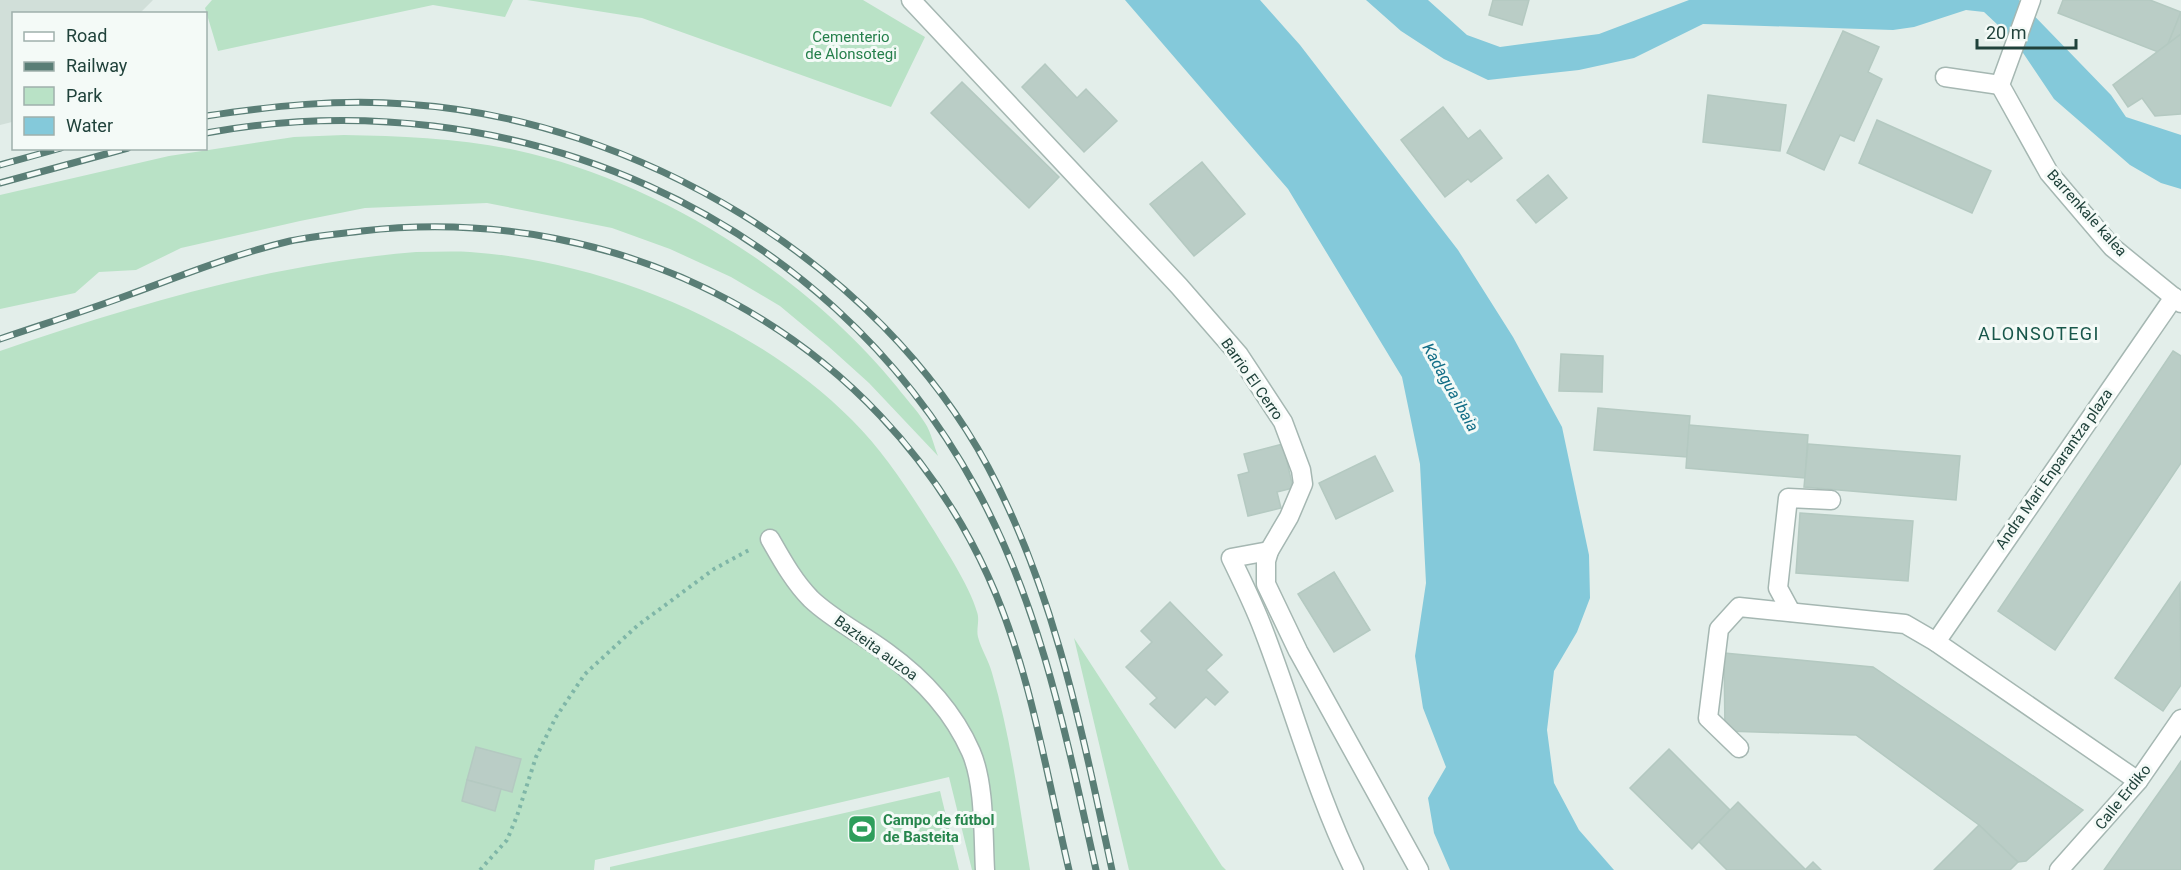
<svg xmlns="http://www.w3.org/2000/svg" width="2181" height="870" viewBox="0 0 2181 870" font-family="Roboto,sans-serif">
<rect width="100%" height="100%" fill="#e3eeea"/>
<!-- built -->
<polygon fill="#d1dfd9" points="0,0 153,0 140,13 14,14 13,118 12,122 0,125"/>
<!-- green -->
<g fill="#b9e2c6">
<polygon points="212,0 513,0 505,17 433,5 218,51 205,8"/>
<polygon points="527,0 863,0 925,37 891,107 642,18"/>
<path d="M344,135c57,1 114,3 171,15 142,30 291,125 382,237 9,12 20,23 28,36 6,9 9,23 13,33l-69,-73 -41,-37 -48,-40 -49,-29 -61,-28 -58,-21 -125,-25 -122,5 -65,13 -119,27 -45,22 -37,2 -24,21 -75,16v-114l169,-39 125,-19z"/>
<path d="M416,252c18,0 36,-1 54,0 135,9 286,72 382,168 29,29 52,63 74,98 15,24 44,68 51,94 3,8 -1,17 1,25 3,12 11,24 14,36 19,64 27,131 38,197h-58l-23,-93 -354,83 -1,10h-594v-519c138,-47 270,-87 416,-99z"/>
<polygon points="1074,638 1222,866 1226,870 1129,870"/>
<polygon points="940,791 959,870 610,870 610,867"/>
</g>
<!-- water -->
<g fill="#84c9da">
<polygon points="1125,0 1260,0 1300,45 1458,250 1513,337 1562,427 1589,555 1590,598 1577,632 1554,671 1547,730 1554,783 1579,830 1614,870 1450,870 1434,833 1428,798 1446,767 1423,708 1415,656 1426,583 1420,464 1402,377 1288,189"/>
<polygon points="1366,0 1428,0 1467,35 1500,47 1599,34 1689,0 2019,0 2111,95 2126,117 2181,135 2181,189 2161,183 2130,165 2054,99 2015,41 1984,12 1966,10 1914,27 1893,30 1703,24 1634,58 1579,70 1488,80 1444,59 1401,31"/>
</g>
<!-- building -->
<g fill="#bacdc6" stroke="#b4c9c1" stroke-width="1.5">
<polygon points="1493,0 1529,0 1522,25 1489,15"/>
<polygon points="2063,0 2150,0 2181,12 2168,44 2158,52 2058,13"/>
<polygon points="2181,12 2181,34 2168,44"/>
<polygon points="1843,31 1879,47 1868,72 1882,79 1854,141 1840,135 1824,170 1787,153"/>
<polygon points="2181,34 2181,114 2155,116 2142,98 2128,107 2113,85"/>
<polygon points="1045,64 1077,98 1086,89 1117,121 1084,152 1022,87"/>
<polygon points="962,82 1059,177 1029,208 931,113"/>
<polygon points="1708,95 1786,105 1780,151 1703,142"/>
<polygon points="1443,107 1468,139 1480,130 1502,158 1471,182 1468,179 1445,197 1401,140"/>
<polygon points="1877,120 1991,171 1972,213 1859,163"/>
<polygon points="1202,162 1245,214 1194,256 1150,204"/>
<polygon points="1548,175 1567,198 1536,223 1517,200"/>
<polygon points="2173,351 2181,356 2181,463 2055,650 1998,611"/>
<polygon points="1561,354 1603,356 1602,392 1559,391"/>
<polygon points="1598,408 1690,416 1687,457 1594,450"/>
<polygon points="1689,425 1808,435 1805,478 1686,468"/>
<polygon points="1283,444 1293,488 1277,492 1281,508 1248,516 1238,475 1249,472 1244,454"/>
<polygon points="1808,444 1960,456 1956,500 1804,487"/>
<polygon points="1375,456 1393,491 1336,519 1319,483"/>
<polygon points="1800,513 1913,521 1908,581 1796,573"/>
<polygon points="1334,572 1370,630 1334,652 1298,594"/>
<polygon points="2180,583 2181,685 2163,711 2115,678"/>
<polygon points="1170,602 1222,655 1206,670 1228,692 1215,705 1206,697 1175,728 1150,704 1157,698 1126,667 1152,642 1141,631"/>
<polygon points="1724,653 1873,667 2083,810 2026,861 2018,862 1979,825 1856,735 1725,731"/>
<polygon points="476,747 521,759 512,792 467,780"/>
<polygon points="1669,749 1730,810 1692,849 1630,788"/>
<polygon points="2181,761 2181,870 2104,870 2175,770"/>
<polygon points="467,780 501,789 495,811 462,801"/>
<polygon points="1738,802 1805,869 1805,870 1727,870 1699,842"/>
<polygon points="1979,825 2018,862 2010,870 1934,870"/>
<polygon points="1813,862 1821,870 1805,870"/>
</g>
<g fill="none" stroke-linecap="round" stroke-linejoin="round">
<!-- lane casing -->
<g stroke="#a5b7b2" stroke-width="21">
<g id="lane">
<path d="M1269,551l-38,7c11,23 23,47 32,71 31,80 53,164 91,241"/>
<polyline points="1791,612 1778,588 1788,498 1831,500"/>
<polyline points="1739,748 1708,718 1719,629 1739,607 1905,624 1936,642"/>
</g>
</g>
<!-- street casing -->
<g stroke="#a5b7b2" stroke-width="21">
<g id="street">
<polyline points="911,0 1179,286 1239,355 1283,422 1301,470 1303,484 1289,517 1269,551 1266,561 1266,584 1298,651 1419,870"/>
<polyline points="2031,0 2000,85 2049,173 2112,247 2181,303"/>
<polyline points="1945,77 2000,85"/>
<path d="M770,539c12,21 24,43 41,60 22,21 51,35 75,53 36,26 67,59 85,100 14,32 12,83 14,118"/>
<polyline points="2138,781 1936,642 2174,297"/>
<polyline points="2059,870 2138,781 2181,719"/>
</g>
</g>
<!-- path -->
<polyline stroke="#7fb6a7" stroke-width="4" stroke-dasharray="3 4.5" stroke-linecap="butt" points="480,870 507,840 517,816 536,757 556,717 585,674 637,626 714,569 749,550"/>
<!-- lane -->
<use href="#lane" stroke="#fff" stroke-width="18"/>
<!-- street -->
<use href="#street" stroke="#fff" stroke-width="18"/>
<!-- rail casing -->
<g stroke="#5a7e76" stroke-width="7">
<g id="rail">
<path d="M206,116c67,-10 132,-17 200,-12 229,15 472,158 582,363 67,125 94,265 124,403"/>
<path d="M206,133c304,-56 620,79 770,355 65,118 91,252 120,382"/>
<polyline points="0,165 61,148"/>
<polyline points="0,183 128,148"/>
<path d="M0,339c44,-15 88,-29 131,-45 52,-19 104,-40 159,-53 23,-5 48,-7 72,-10 260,-30 516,103 626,345 42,92 58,196 81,294"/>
</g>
</g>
<!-- rail -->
<use href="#rail" stroke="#f4faf7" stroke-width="4.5" stroke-dasharray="14" stroke-linecap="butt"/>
</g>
<!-- icons -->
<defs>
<g id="stadium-square" transform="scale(1.5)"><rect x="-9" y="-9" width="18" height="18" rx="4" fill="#2e9e5b" stroke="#f4faf7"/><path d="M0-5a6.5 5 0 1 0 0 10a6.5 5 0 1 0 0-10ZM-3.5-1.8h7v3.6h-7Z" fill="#fff"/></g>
</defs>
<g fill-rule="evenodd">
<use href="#stadium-square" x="862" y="829"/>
</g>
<g text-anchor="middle" stroke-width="6" stroke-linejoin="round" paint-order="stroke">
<!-- park labels -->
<g font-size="15" fill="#257f4b" stroke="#f4faf7">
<text x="851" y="42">Cementerio<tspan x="851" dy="17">de Alonsotegi</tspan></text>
</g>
<!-- street labels -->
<g font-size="15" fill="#20423b" stroke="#f4faf7">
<text transform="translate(2087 213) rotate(48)" y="5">Barrenkale kalea</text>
<text transform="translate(1252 379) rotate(55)" y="5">Barrio El Cerro</text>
<text transform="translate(2054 469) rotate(-55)" y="5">Andra Mari Enparantza plaza</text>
<text transform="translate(876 648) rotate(36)" y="5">Bazteita auzoa</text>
<text transform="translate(2123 797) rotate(-51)" y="5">Calle Erdiko</text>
</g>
<!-- leisure labels -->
<g font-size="15" font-weight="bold" fill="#27864d" stroke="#f4faf7" text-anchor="start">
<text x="883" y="825">Campo de fútbol<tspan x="883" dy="17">de Basteita</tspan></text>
</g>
<!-- water labels -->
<g font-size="16" font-style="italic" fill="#126e87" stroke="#f4faf7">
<text transform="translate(1451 387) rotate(61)" y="6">Kadagua ibaia</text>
</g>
<!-- quarter labels -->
<g font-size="18" letter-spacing="1.5" fill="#19574b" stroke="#f4faf7">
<text x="2039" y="340">ALONSOTEGI</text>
</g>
</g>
<!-- legend -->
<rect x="12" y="12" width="195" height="138" fill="#f4faf7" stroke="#9fb0ac" stroke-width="1.5"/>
<rect x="24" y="32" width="30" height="9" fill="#ffffff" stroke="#9fb0ac" stroke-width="1.5"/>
<text x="66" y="42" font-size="18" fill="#20423b">Road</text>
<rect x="24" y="62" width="30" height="9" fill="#5a7e76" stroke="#9fb0ac" stroke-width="1.5"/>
<text x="66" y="72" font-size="18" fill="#20423b">Railway</text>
<rect x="24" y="87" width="30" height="18" fill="#b9e2c6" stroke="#9fb0ac" stroke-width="1.5"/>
<text x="66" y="102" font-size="18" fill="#20423b">Park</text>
<rect x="24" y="117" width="30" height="18" fill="#84c9da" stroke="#9fb0ac" stroke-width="1.5"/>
<text x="66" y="132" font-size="18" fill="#20423b">Water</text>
<!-- scale -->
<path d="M1977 39v9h99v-9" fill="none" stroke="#20423b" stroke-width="3"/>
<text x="1986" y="39" font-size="18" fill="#20423b" stroke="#f4faf7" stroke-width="4.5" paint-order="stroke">20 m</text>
</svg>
